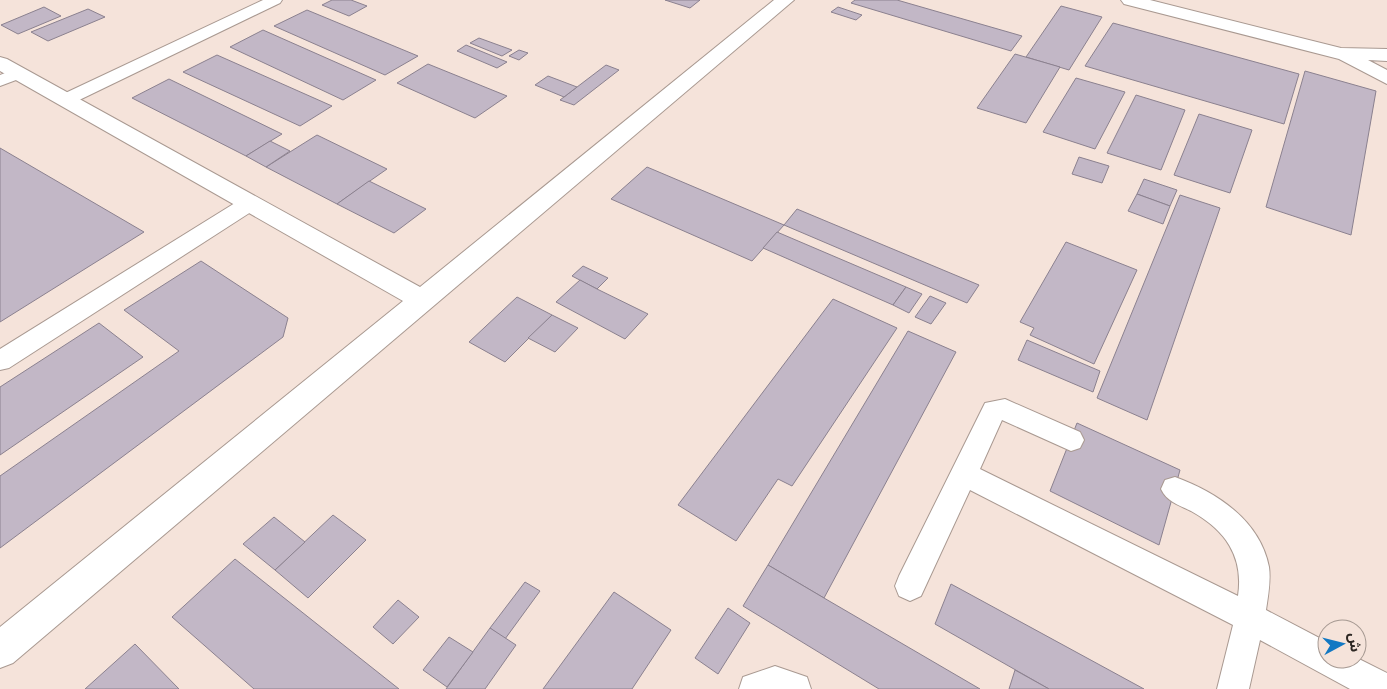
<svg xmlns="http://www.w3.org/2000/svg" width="1387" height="689" viewBox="0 0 1387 689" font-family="'Noto Sans','Noto Sans Arabic',sans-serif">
<rect width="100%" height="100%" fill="#f5e3da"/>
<!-- building -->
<g fill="#c2b7c6" stroke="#8b818f">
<polygon points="332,0 351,0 367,6 349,16 322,5"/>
<polygon points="665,0 700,0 690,8"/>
<polygon points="855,0 897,0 1022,36 1011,51 851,3"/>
<polygon points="1061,6 1102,17 1069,70 1026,57"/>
<polygon points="44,7 61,16 18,34 1,25"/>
<polygon points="838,7 862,15 856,20 831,12"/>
<polygon points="88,9 105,17 48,41 31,32"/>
<polygon points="307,10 418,56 385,75 274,26"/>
<polygon points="1113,23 1299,74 1284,124 1085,66"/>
<polygon points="263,30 376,80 343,100 230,47"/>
<polygon points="479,38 512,50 502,56 470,43"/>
<polygon points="466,45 507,62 497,68 457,51"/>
<polygon points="519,50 528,53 519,60 509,56"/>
<polygon points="1015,54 1060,67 1026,123 977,108"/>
<polygon points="217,55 332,106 300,126 183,72"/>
<polygon points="428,64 507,96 475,118 397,83"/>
<polygon points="606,65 619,70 574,105 560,100"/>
<polygon points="1305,71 1376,91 1351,235 1266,207"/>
<polygon points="548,76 577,87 564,97 535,85"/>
<polygon points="1076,78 1125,92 1095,149 1043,132"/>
<polygon points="169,79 282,134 246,156 132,98"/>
<polygon points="1136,95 1185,110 1161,170 1107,153"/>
<polygon points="1199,114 1252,130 1230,193 1174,175"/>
<polygon points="317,135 387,169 337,204 266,167"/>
<polygon points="270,141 290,151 266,167 246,156"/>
<polygon points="0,148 144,232 0,322"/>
<polygon points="1079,157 1109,166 1102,183 1072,174"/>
<polygon points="647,167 784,225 752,261 611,199"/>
<polygon points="1144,179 1177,190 1170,206 1137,194"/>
<polygon points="369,181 426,209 394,233 337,204"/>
<polygon points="1137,194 1170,206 1163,224 1128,211"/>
<polygon points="1180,195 1220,208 1147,420 1097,398"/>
<polygon points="797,209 979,285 967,303 784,225"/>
<polygon points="777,232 906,287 893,305 763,248"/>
<polygon points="1066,242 1137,270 1094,364 1030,335 1034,328 1020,322"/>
<polygon points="201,261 288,318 283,337 0,548 0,476 179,351 124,310"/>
<polygon points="583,266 608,278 597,289 572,276"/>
<polygon points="580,280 597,289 648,314 625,339 556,302"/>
<polygon points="906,287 922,294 909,313 893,305"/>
<polygon points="930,296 946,303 931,324 915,317"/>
<polygon points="517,297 552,315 505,362 469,342"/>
<polygon points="833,299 897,328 792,486 778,479 736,541 678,505"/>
<polygon points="552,315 578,328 555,352 528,338"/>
<polygon points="99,323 143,357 0,455 0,387"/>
<polygon points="908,331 956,352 824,598 768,565"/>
<polygon points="1027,340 1100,371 1093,392 1018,360"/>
<polygon points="1077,423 1180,470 1159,545 1050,491"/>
<polygon points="333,515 366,540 308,598 275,570"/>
<polygon points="274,517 305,542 275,570 243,544"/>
<polygon points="235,559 399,689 254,689 172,617"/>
<polygon points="768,565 824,598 980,689 879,689 743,606"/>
<polygon points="525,582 540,591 505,639 490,628"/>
<polygon points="951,584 1144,689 1049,689 935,624"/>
<polygon points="614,592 671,630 632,689 543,689"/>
<polygon points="398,600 419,617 393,644 373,627"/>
<polygon points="728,608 750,623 718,674 695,658"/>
<polygon points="490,628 516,645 485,689 446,689"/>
<polygon points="449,637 473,652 447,687 423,670"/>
<polygon points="135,644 179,689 85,689"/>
<polygon points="1015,670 1049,689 1009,689"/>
</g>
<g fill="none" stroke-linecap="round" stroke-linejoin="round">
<!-- lane casing -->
<g stroke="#a99991" stroke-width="2">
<g id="lane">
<polygon points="263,0 282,0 280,3 71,104 59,104 56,100 59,96"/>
<polygon points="18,68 24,69 26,73 24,77 0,86 0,75"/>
<polygon points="250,196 257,198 260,203 257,208 9,368 0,370 0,349 243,198"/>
<path d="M1005,399l75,33 4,8 -4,8 -9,3 -69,-31 -22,49 258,127c6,-40 -13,-66 -47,-85 -12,-6 -24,-9 -30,-22l4,-9 10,-3c41,15 85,43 94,90 2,14 -1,29 -3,43l61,32v17l30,-1 30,15v16h-37l-90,-49 -11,49h-32l16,-64 -263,-135 -49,106 -11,5 -11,-5 -4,-10 4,-10 86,-173z"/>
<polygon points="775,666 807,677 811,689 739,689 743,677"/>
</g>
</g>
<!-- street casing -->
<g stroke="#a99991" stroke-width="2">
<g id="street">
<polygon points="774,0 794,0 13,663 0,668 0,627 403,301 0,71 0,57 7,59 420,287"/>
<polygon points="1121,0 1150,0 1341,48 1387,49 1387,61 1368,60 1387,70 1387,84 1339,59 1124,4"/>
</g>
</g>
<!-- lane -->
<use href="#lane" fill="#fff" fill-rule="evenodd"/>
<!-- street -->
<use href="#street" fill="#fff" fill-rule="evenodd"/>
</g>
<!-- north arrow -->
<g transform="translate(1342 644) rotate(83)"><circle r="24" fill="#f5e3da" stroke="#a59891"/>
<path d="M0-4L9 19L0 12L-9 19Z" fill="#1278c3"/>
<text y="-8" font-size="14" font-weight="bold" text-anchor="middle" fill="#2d2723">ش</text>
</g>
</svg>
